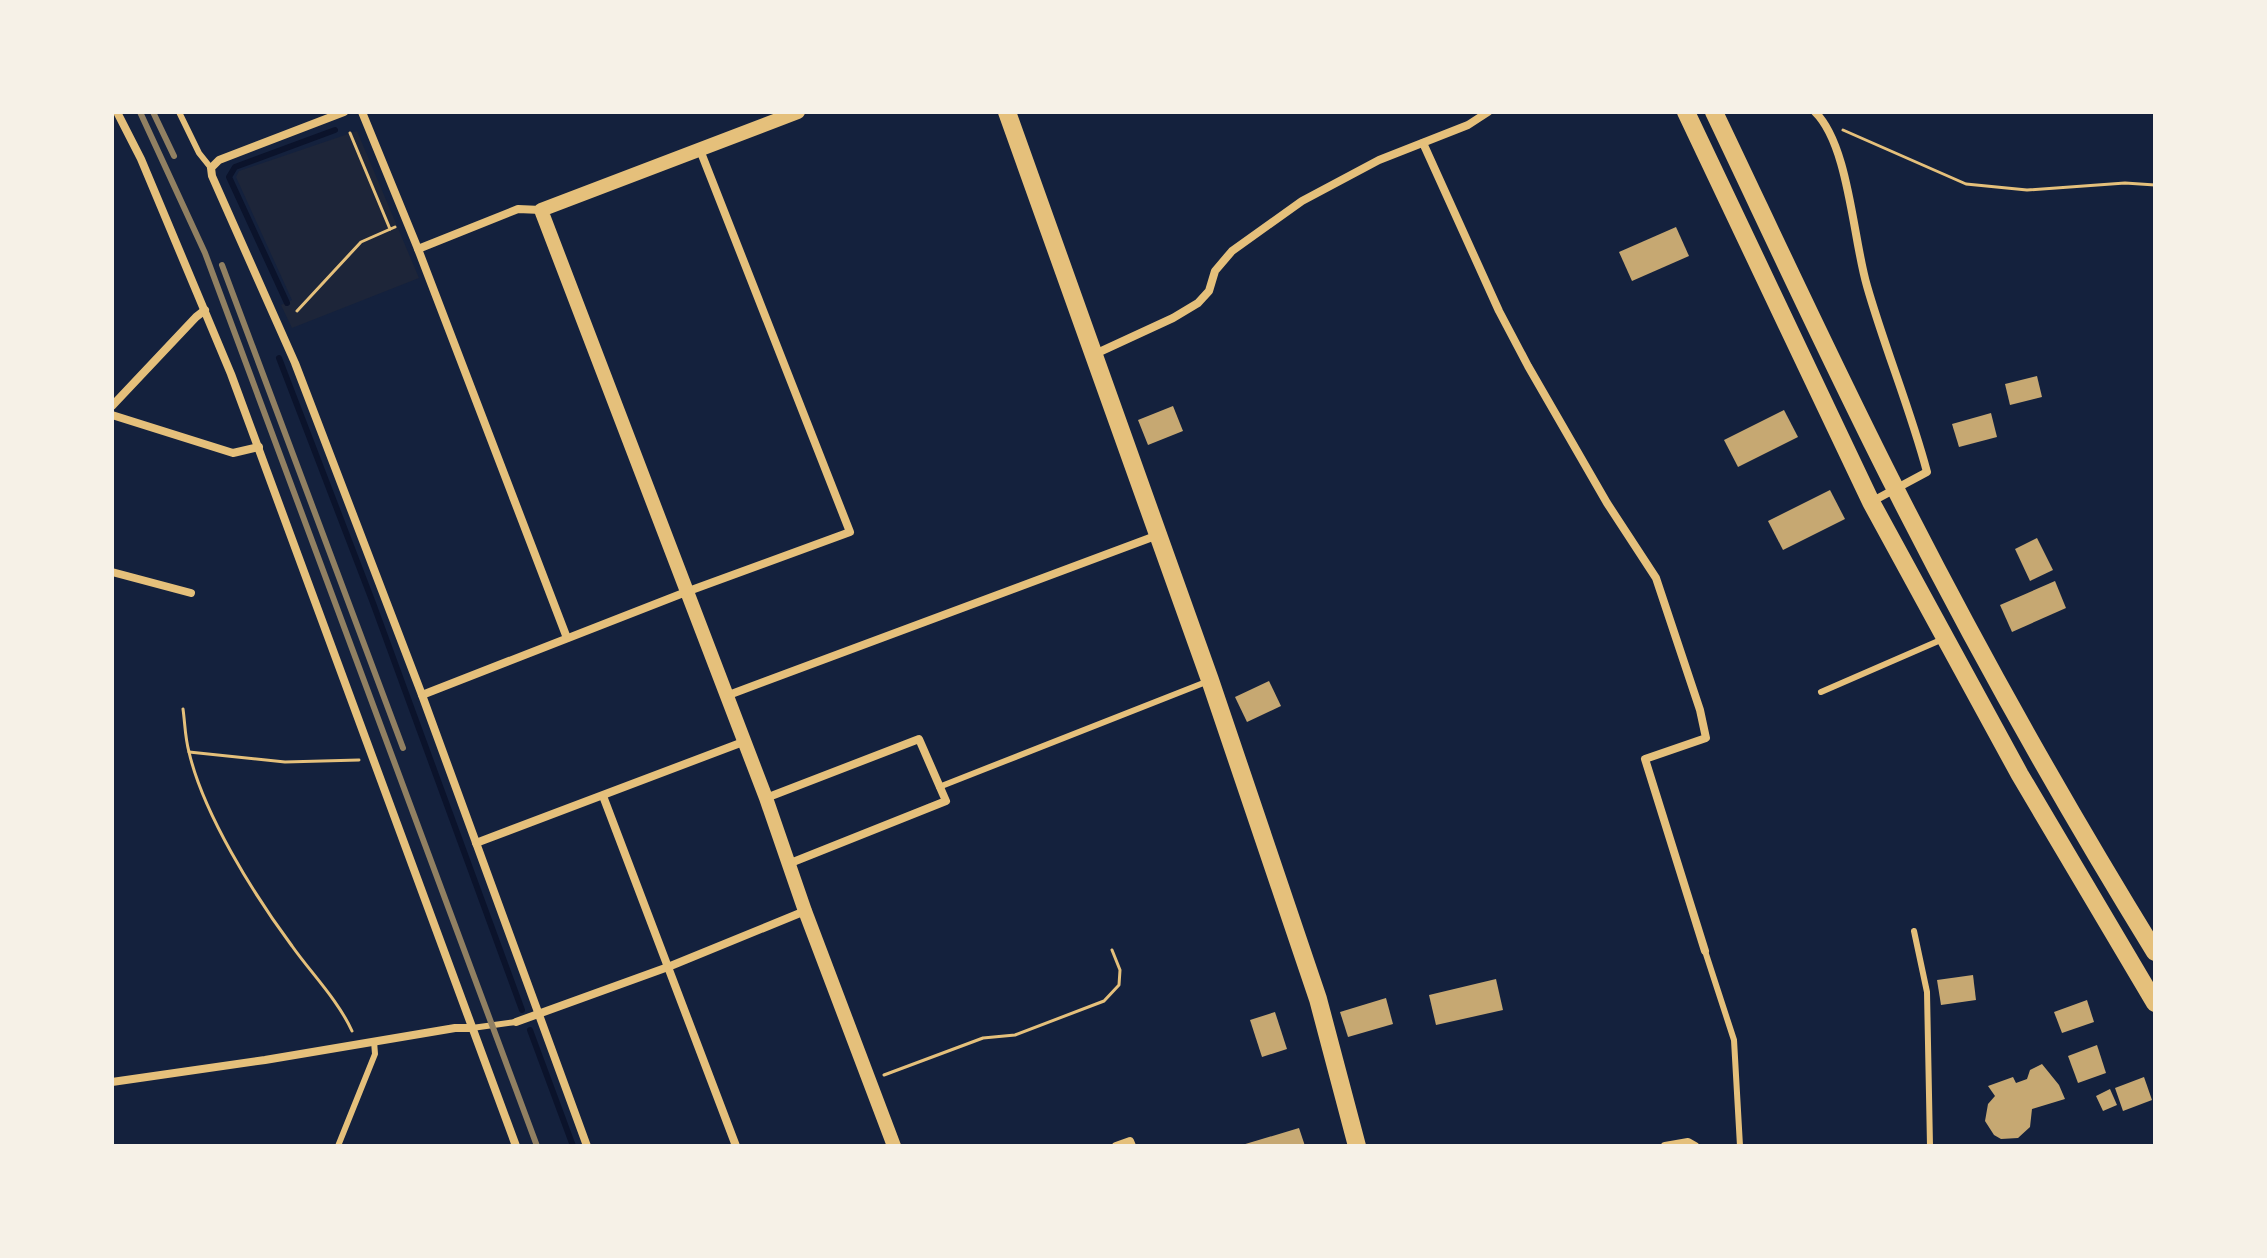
<svg xmlns="http://www.w3.org/2000/svg" width="2267" height="1258" viewBox="0 0 2267 1258" font-family="'IBM Plex Sans',sans-serif">
<rect width="100%" height="100%" fill="#14213d"/>
<!-- green -->
<polygon fill="#1d2539" points="357,131 419,278 292,328 281,305 292,300 236,177 239,171"/>
<g fill="none" stroke-linecap="round" stroke-linejoin="round">
<!-- stream -->
<g stroke="#0b132b" stroke-width="6">
<polyline points="287,303 229,177 235,167 335,130"/>
<polyline points="279,358 373,603 522,1010"/>
<polyline points="530,1030 573,1146"/>
</g>
</g>
<!-- building -->
<g fill="#c6a872">
<polygon points="1676,227 1689,256 1632,281 1619,252"/>
<polygon points="2037,376 2042,397 2010,405 2005,384"/>
<polygon points="1173,406 1183,431 1148,445 1138,420"/>
<polygon points="1784,410 1798,437 1738,467 1724,440"/>
<polygon points="1991,413 1997,437 1959,447 1952,424"/>
<polygon points="1830,490 1845,519 1783,550 1768,521"/>
<polygon points="2037,538 2053,570 2030,581 2015,549"/>
<polygon points="2055,581 2066,608 2012,632 2000,605"/>
<polygon points="1269,681 1281,706 1247,722 1235,697"/>
<polygon points="1973,975 1976,1000 1941,1005 1937,980"/>
<polygon points="1496,979 1503,1010 1436,1025 1429,995"/>
<polygon points="1386,998 1393,1024 1348,1037 1340,1012"/>
<polygon points="2087,1000 2094,1022 2062,1033 2054,1012"/>
<polygon points="1275,1012 1287,1049 1262,1057 1250,1020"/>
<polygon points="2097,1045 2106,1073 2078,1083 2068,1056"/>
<polygon points="2042,1064 2059,1085 2065,1099 2032,1109 2030,1127 2018,1138 2001,1139 1994,1135 1985,1121 1988,1104 1995,1096 1988,1086 2013,1077 2016,1083 2027,1079 2030,1070"/>
<polygon points="2144,1077 2152,1100 2123,1111 2115,1088"/>
<polygon points="2110,1089 2117,1105 2103,1111 2096,1096"/>
<polygon points="1299,1128 1305,1146 1242,1146 1242,1145"/>
</g>
<g fill="none" stroke-linecap="round" stroke-linejoin="round">
<!-- path -->
<g stroke="#e5c07b" stroke-width="3">
<polyline points="1843,130 1966,184 2027,190 2125,183 2155,185"/>
<polyline points="350,133 390,229"/>
<polyline points="297,311 361,242 395,227"/>
<path d="M183,709c2,14 2,29 6,43 14,61 65,143 103,194 19,27 46,54 60,85"/>
<polyline points="189,752 285,762 359,760"/>
<polyline points="884,1075 983,1038 1015,1035 1104,1001 1119,985 1120,970 1112,950"/>
</g>
<!-- service -->
<g stroke="#e5c07b" stroke-width="6">
<polyline points="179,112 199,153 211,168"/>
<polyline points="1821,692 1943,639"/>
<polyline points="939,787 1206,682"/>
<polyline points="1914,931 1927,992 1930,1146"/>
<polyline points="1705,951 1734,1040 1740,1146"/>
<polyline points="472,1028 516,1022"/>
<polyline points="338,1146 375,1054 374,1041"/>
</g>
<!-- minor -->
<g stroke="#e5c07b" stroke-width="8">
<polyline points="117,112 141,159 231,374 516,1146"/>
<polyline points="344,112 219,160 211,168 212,176 295,363 422,695 587,1146"/>
<polyline points="362,112 418,249 567,638"/>
<path d="M1815,112c34,33 38,127 52,174 18,63 43,122 60,186l-56,30"/>
<polyline points="1423,143 1499,311 1528,366 1607,503 1656,578 1700,710 1706,738 1645,759 1705,951"/>
<polyline points="418,249 518,209 541,210"/>
<polyline points="1095,354 1173,318 1198,303 1209,291 1215,271 1232,251 1302,201 1379,160 1468,125 1488,112"/>
<polyline points="112,406 196,317 205,310"/>
<polyline points="112,415 233,453 259,447"/>
<polyline points="112,572 191,593"/>
<polyline points="422,695 686,592 850,532 700,150"/>
<polyline points="726,696 1158,535"/>
<polyline points="603,796 736,1146"/>
<polyline points="766,798 919,739 946,801 788,864"/>
<polyline points="476,843 743,742"/>
<polyline points="516,1022 668,967 805,911"/>
<polyline points="112,1082 265,1060 455,1028 472,1028"/>
<polyline points="1116,1146 1130,1141 1132,1146"/>
<polyline points="1665,1146 1688,1142 1695,1146"/>
</g>
<!-- tertiary -->
<polyline stroke="#e5c07b" stroke-width="14" points="798,112 541,210 766,798 805,911 894,1146"/>
<!-- primary -->
<g stroke="#e5c07b" stroke-width="18">
<polyline points="1007,112 1210,680 1318,999 1357,1146"/>
<polyline points="1686,112 1871,502 2020,775 2155,1003"/>
<path d="M1714,112c60,126 118,252 181,376 80,158 167,313 260,464"/>
</g>
<!-- rail -->
<g stroke="#918062" stroke-width="6">
<polyline points="140,112 205,253 537,1146"/>
<polyline points="153,112 174,156"/>
<polyline points="222,265 403,748"/>
</g>
</g>
<!-- border -->
<rect width="2267" height="1258" fill="none" stroke="#f6f1e7" stroke-width="228"/>
</svg>
